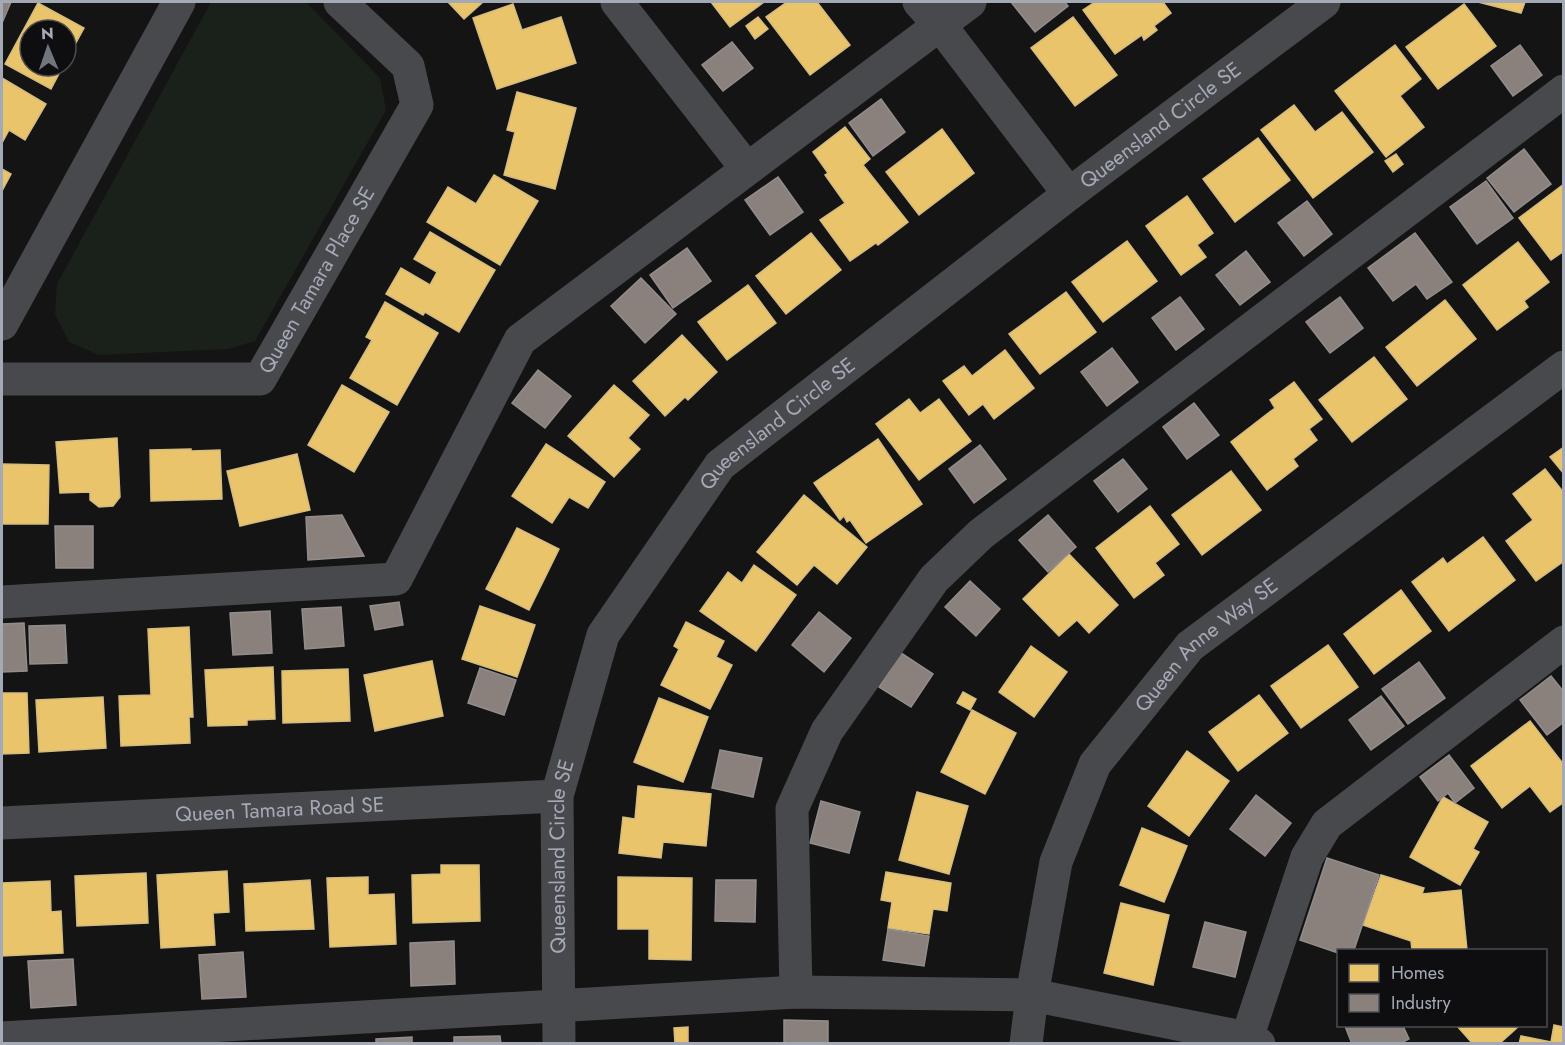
<svg xmlns="http://www.w3.org/2000/svg" width="1565" height="1045" viewBox="0 0 1565 1045" font-family="Jost,sans-serif">
<rect width="100%" height="100%" fill="#141414"/>
<!-- green -->
<polygon fill="#1a211b" points="211,2 306,2 380,78 386,110 255,341 228,349 99,355 69,342 55,314 57,284"/>
<!-- homes -->
<g fill="#e9c46a" stroke="#d4bc81" stroke-width="1.5">
<polygon points="448,2 483,2 464,19"/>
<polygon points="711,2 764,2 730,27"/>
<polygon points="787,2 817,2 850,45 810,75 766,17"/>
<polygon points="1095,2 1163,2 1171,13 1154,26 1157,30 1144,40 1142,35 1115,54 1083,10"/>
<polygon points="1478,2 1525,2 1521,13"/>
<polygon points="38,3 84,28 66,61 66,30 30,30 30,66 63,66 51,89 5,64"/>
<polygon points="513,4 522,30 561,17 576,63 497,89 473,18"/>
<polygon points="1464,4 1496,46 1438,89 1406,47"/>
<polygon points="758,17 768,29 755,39 746,26"/>
<polygon points="1073,17 1117,75 1075,106 1031,48"/>
<polygon points="1395,45 1421,79 1400,96 1424,127 1386,157 1335,91"/>
<polygon points="2,78 46,104 25,140 9,130 2,143"/>
<polygon points="517,92 576,108 555,189 504,175 515,132 507,130"/>
<polygon points="1294,105 1315,132 1342,112 1373,152 1313,198 1261,130"/>
<polygon points="845,127 870,159 863,165 908,222 878,245 876,243 850,261 820,220 845,203 825,175 828,173 813,152"/>
<polygon points="942,129 974,173 919,215 886,172"/>
<polygon points="1258,138 1290,180 1235,222 1203,179"/>
<polygon points="1396,154 1403,164 1393,172 1385,161"/>
<polygon points="2,169 11,174 2,191"/>
<polygon points="494,175 538,201 500,265 427,222 448,187 476,204"/>
<polygon points="1564,184 1564,251 1551,260 1519,218"/>
<polygon points="1187,196 1213,233 1197,245 1206,257 1181,275 1146,226"/>
<polygon points="430,232 495,270 459,332 425,312 423,315 386,294 401,268 430,285 437,272 414,259"/>
<polygon points="811,233 841,270 786,314 756,276"/>
<polygon points="1127,241 1157,281 1103,322 1072,282"/>
<polygon points="1518,242 1549,282 1524,301 1528,307 1497,330 1463,285"/>
<polygon points="748,285 776,323 727,360 698,322"/>
<polygon points="1066,292 1096,332 1040,374 1009,334"/>
<polygon points="1445,300 1476,339 1417,386 1386,347"/>
<polygon points="385,302 438,333 397,405 350,378 372,340 366,337"/>
<polygon points="682,335 717,372 688,400 685,397 665,416 633,381"/>
<polygon points="1005,350 1034,388 994,419 983,404 969,415 943,381 964,366 972,376"/>
<polygon points="1374,357 1407,399 1352,442 1319,400"/>
<polygon points="1294,382 1322,419 1309,429 1317,440 1293,459 1298,466 1267,490 1231,442 1275,408 1270,400"/>
<polygon points="342,385 389,412 354,472 308,445"/>
<polygon points="614,385 649,415 628,438 640,449 614,477 568,436"/>
<polygon points="909,399 920,413 939,399 971,441 919,480 876,424"/>
<polygon points="117,438 120,497 113,506 99,507 90,500 90,492 60,493 56,442"/>
<polygon points="878,439 922,504 866,543 850,520 847,522 844,516 840,520 814,483"/>
<polygon points="546,444 605,482 588,508 569,497 552,523 512,496"/>
<polygon points="1564,447 1564,474 1550,457"/>
<polygon points="191,449 191,451 220,450 222,499 151,501 150,450"/>
<polygon points="297,454 310,510 240,526 227,471"/>
<polygon points="2,464 49,465 48,524 2,524"/>
<polygon points="1545,469 1564,493 1564,561 1536,581 1506,541 1533,520 1513,494"/>
<polygon points="1231,471 1261,510 1202,555 1172,515"/>
<polygon points="804,495 867,547 837,584 814,565 797,585 757,552"/>
<polygon points="1150,506 1179,544 1155,563 1164,575 1134,598 1096,548"/>
<polygon points="517,528 559,549 529,610 486,589"/>
<polygon points="1483,537 1515,580 1449,631 1412,582 1443,558 1447,564"/>
<polygon points="1069,554 1118,605 1089,633 1077,620 1059,636 1023,599"/>
<polygon points="754,565 796,595 756,651 700,611 728,572 742,583"/>
<polygon points="1401,590 1431,631 1374,674 1344,634"/>
<polygon points="480,606 535,625 517,677 462,659"/>
<polygon points="686,622 724,641 716,657 732,665 710,709 661,685 679,649 674,646"/>
<polygon points="189,627 193,717 189,717 190,743 121,746 119,696 151,695 148,629"/>
<polygon points="1328,645 1358,687 1301,728 1271,686"/>
<polygon points="1031,646 1067,672 1034,717 999,692"/>
<polygon points="432,661 443,716 375,731 364,675"/>
<polygon points="273,667 275,719 247,720 247,725 208,726 205,670"/>
<polygon points="348,669 350,721 283,723 282,671"/>
<polygon points="963,692 976,699 970,710 957,703"/>
<polygon points="2,693 27,693 29,753 2,754"/>
<polygon points="1259,695 1288,733 1238,771 1209,732"/>
<polygon points="103,697 106,748 39,752 36,700"/>
<polygon points="659,698 708,717 683,782 634,762"/>
<polygon points="972,710 1016,733 985,794 941,772"/>
<polygon points="1530,721 1564,765 1564,802 1550,812 1530,786 1502,808 1471,766"/>
<polygon points="1187,751 1229,781 1189,836 1148,806"/>
<polygon points="638,786 711,794 706,846 663,842 661,858 619,853 623,817 635,819"/>
<polygon points="917,792 968,806 949,874 899,860"/>
<polygon points="1443,797 1488,822 1473,849 1479,852 1460,885 1410,857"/>
<polygon points="1142,828 1187,846 1164,902 1120,885"/>
<polygon points="441,865 479,865 480,921 413,923 412,875 441,874"/>
<polygon points="227,871 229,912 213,913 215,945 161,948 157,875"/>
<polygon points="886,872 951,883 947,911 933,909 929,934 888,928 892,902 881,900"/>
<polygon points="146,873 148,923 77,926 75,876"/>
<polygon points="1381,875 1424,888 1422,894 1461,890 1467,950 1412,950 1411,941 1363,925"/>
<polygon points="368,877 368,895 394,894 396,944 330,947 327,878"/>
<polygon points="618,877 692,878 691,960 649,959 649,929 618,929"/>
<polygon points="310,880 314,929 246,931 244,884"/>
<polygon points="50,881 51,912 61,911 63,953 2,956 2,883"/>
<polygon points="1121,903 1169,915 1153,985 1104,973"/>
<polygon points="1554,1025 1564,1027 1564,1044 1519,1044 1521,1036 1551,1042"/>
<polygon points="1457,1026 1519,1026 1499,1044 1473,1044"/>
<polygon points="688,1027 688,1043 675,1043 674,1028"/>
</g>
<!-- industry -->
<g fill="#8a817c" stroke="#928d8d" stroke-width="1.5">
<polygon points="2,2 11,2 2,23"/>
<polygon points="1011,2 1065,2 1068,6 1035,32"/>
<polygon points="732,42 753,68 723,91 702,65"/>
<polygon points="1520,45 1542,75 1513,96 1491,66"/>
<polygon points="881,99 905,132 873,156 849,123"/>
<polygon points="1524,149 1551,184 1514,212 1487,178"/>
<polygon points="778,177 803,212 770,235 745,200"/>
<polygon points="1486,181 1513,218 1477,244 1450,207"/>
<polygon points="1307,201 1332,234 1304,256 1278,223"/>
<polygon points="1415,233 1452,282 1427,299 1416,284 1393,301 1368,268"/>
<polygon points="687,248 711,281 673,308 650,275"/>
<polygon points="1246,251 1270,282 1240,305 1216,275"/>
<polygon points="641,278 676,314 645,343 611,306"/>
<polygon points="1180,297 1204,329 1176,350 1152,318"/>
<polygon points="1340,297 1363,328 1330,353 1306,322"/>
<polygon points="1112,348 1138,382 1107,406 1081,372"/>
<polygon points="538,370 571,396 545,428 512,403"/>
<polygon points="1194,403 1219,435 1187,459 1163,427"/>
<polygon points="980,445 1006,479 974,503 949,469"/>
<polygon points="1123,459 1147,489 1118,512 1094,481"/>
<polygon points="342,515 364,556 308,560 306,517"/>
<polygon points="1048,515 1076,547 1048,572 1019,540"/>
<polygon points="55,526 93,526 93,568 56,568"/>
<polygon points="970,581 1000,609 976,636 945,607"/>
<polygon points="399,602 403,625 375,630 370,606"/>
<polygon points="341,607 344,646 305,649 302,609"/>
<polygon points="270,611 272,653 233,655 230,613"/>
<polygon points="819,612 851,638 824,672 792,645"/>
<polygon points="24,623 27,671 2,672 2,624"/>
<polygon points="65,625 67,663 30,664 29,626"/>
<polygon points="901,653 933,674 911,707 879,687"/>
<polygon points="1419,662 1445,698 1408,724 1382,689"/>
<polygon points="480,668 516,680 504,715 468,703"/>
<polygon points="1551,676 1564,692 1564,722 1547,735 1520,700"/>
<polygon points="1381,696 1404,726 1371,750 1349,720"/>
<polygon points="720,750 762,758 753,797 712,788"/>
<polygon points="1449,755 1474,788 1455,803 1448,793 1438,801 1420,777"/>
<polygon points="1256,795 1291,823 1265,856 1230,829"/>
<polygon points="821,801 860,812 849,853 810,843"/>
<polygon points="1327,858 1379,875 1354,950 1338,950 1338,953 1300,940"/>
<polygon points="716,880 756,880 755,922 715,921"/>
<polygon points="1205,922 1246,932 1235,977 1193,967"/>
<polygon points="888,929 929,936 924,966 883,960"/>
<polygon points="454,941 455,984 411,986 410,943"/>
<polygon points="243,952 246,997 202,999 199,955"/>
<polygon points="73,959 76,1005 31,1008 28,961"/>
<polygon points="784,1020 828,1021 828,1044 784,1044"/>
<polygon points="1345,1026 1403,1026 1409,1039 1399,1044 1352,1044"/>
<polygon points="500,1036 501,1044 454,1044 454,1037"/>
<polygon points="412,1037 412,1044 376,1044 376,1039"/>
</g>
<g fill="none" stroke-linecap="round" stroke-linejoin="round">
<!-- minor -->
<g stroke="#48494d" stroke-width="33">
<polyline points="617,2 747,169"/>
<polyline points="919,2 940,25 1069,194"/>
<polyline points="2,324 179,2"/>
<path id="s1" d="M2,379h258l157,-274 -9,-39 -68,-64"/>
<polyline points="2,602 396,579 520,340 970,2"/>
<path id="s2" d="M2,823l555,-27"/>
<polyline points="796,992 792,809 827,731 934,579 981,534 1564,91"/>
<polyline points="2,1038 796,992 1032,995 1247,1038 1259,1044"/>
<polyline points="1247,1038 1307,857 1327,824 1564,642"/>
<path id="s3" d="M559,1044l-2,-248 46,-161 117,-170 349,-271 255,-192"/>
<path id="s4" d="M1026,1044l6,-49 24,-133 39,-98 95,-118 374,-279"/>
</g>
</g>
<g text-anchor="middle" stroke-width="6" stroke-linejoin="round" paint-order="stroke">
<!-- street labels -->
<g font-size="21" fill="#a4a9b6" stroke="#0e0e10">
<text dy="7" stroke="none"><textPath href="#s3" startOffset="1178">Queensland Circle SE</textPath></text>
<text dy="7" stroke="none"><textPath href="#s1" startOffset="372">Queen Tamara Place SE</textPath></text>
<text dy="7" stroke="none"><textPath href="#s3" startOffset="692">Queensland Circle SE</textPath></text>
<text dy="7" stroke="none"><textPath href="#s4" startOffset="454">Queen Anne Way SE</textPath></text>
<text dy="7" stroke="none"><textPath href="#s2" startOffset="278">Queen Tamara Road SE</textPath></text>
<text dy="7" stroke="none"><textPath href="#s3" startOffset="188">Queensland Circle SE</textPath></text>
</g>
</g>
<!-- border -->
<rect width="1565" height="1045" fill="none" stroke="#a4a9b6" stroke-width="6"/>
<!-- legend -->
<rect x="1337" y="949" width="210" height="78" fill="#0e0e10" stroke="#4a4c52" stroke-width="1.5"/>
<rect x="1349" y="964" width="30" height="18" fill="#e9c46a" stroke="#4a4c52" stroke-width="1.5"/>
<text x="1391" y="979" font-size="18" fill="#a4a9b6">Homes</text>
<rect x="1349" y="994" width="30" height="18" fill="#8a817c" stroke="#4a4c52" stroke-width="1.5"/>
<text x="1391" y="1009" font-size="18" fill="#a4a9b6">Industry</text>
<!-- north arrow -->
<g transform="translate(48 48) rotate(358)"><circle r="28" fill="#0e0e10" stroke="#4a4c52" stroke-width="1.5"/>
<path d="M0-4.5L10 22L0 15L-10 22Z" fill="#72757d"/>
<text y="-9" font-size="16" font-weight="bold" text-anchor="middle" fill="#a4a9b6">N</text>
</g>
</svg>
